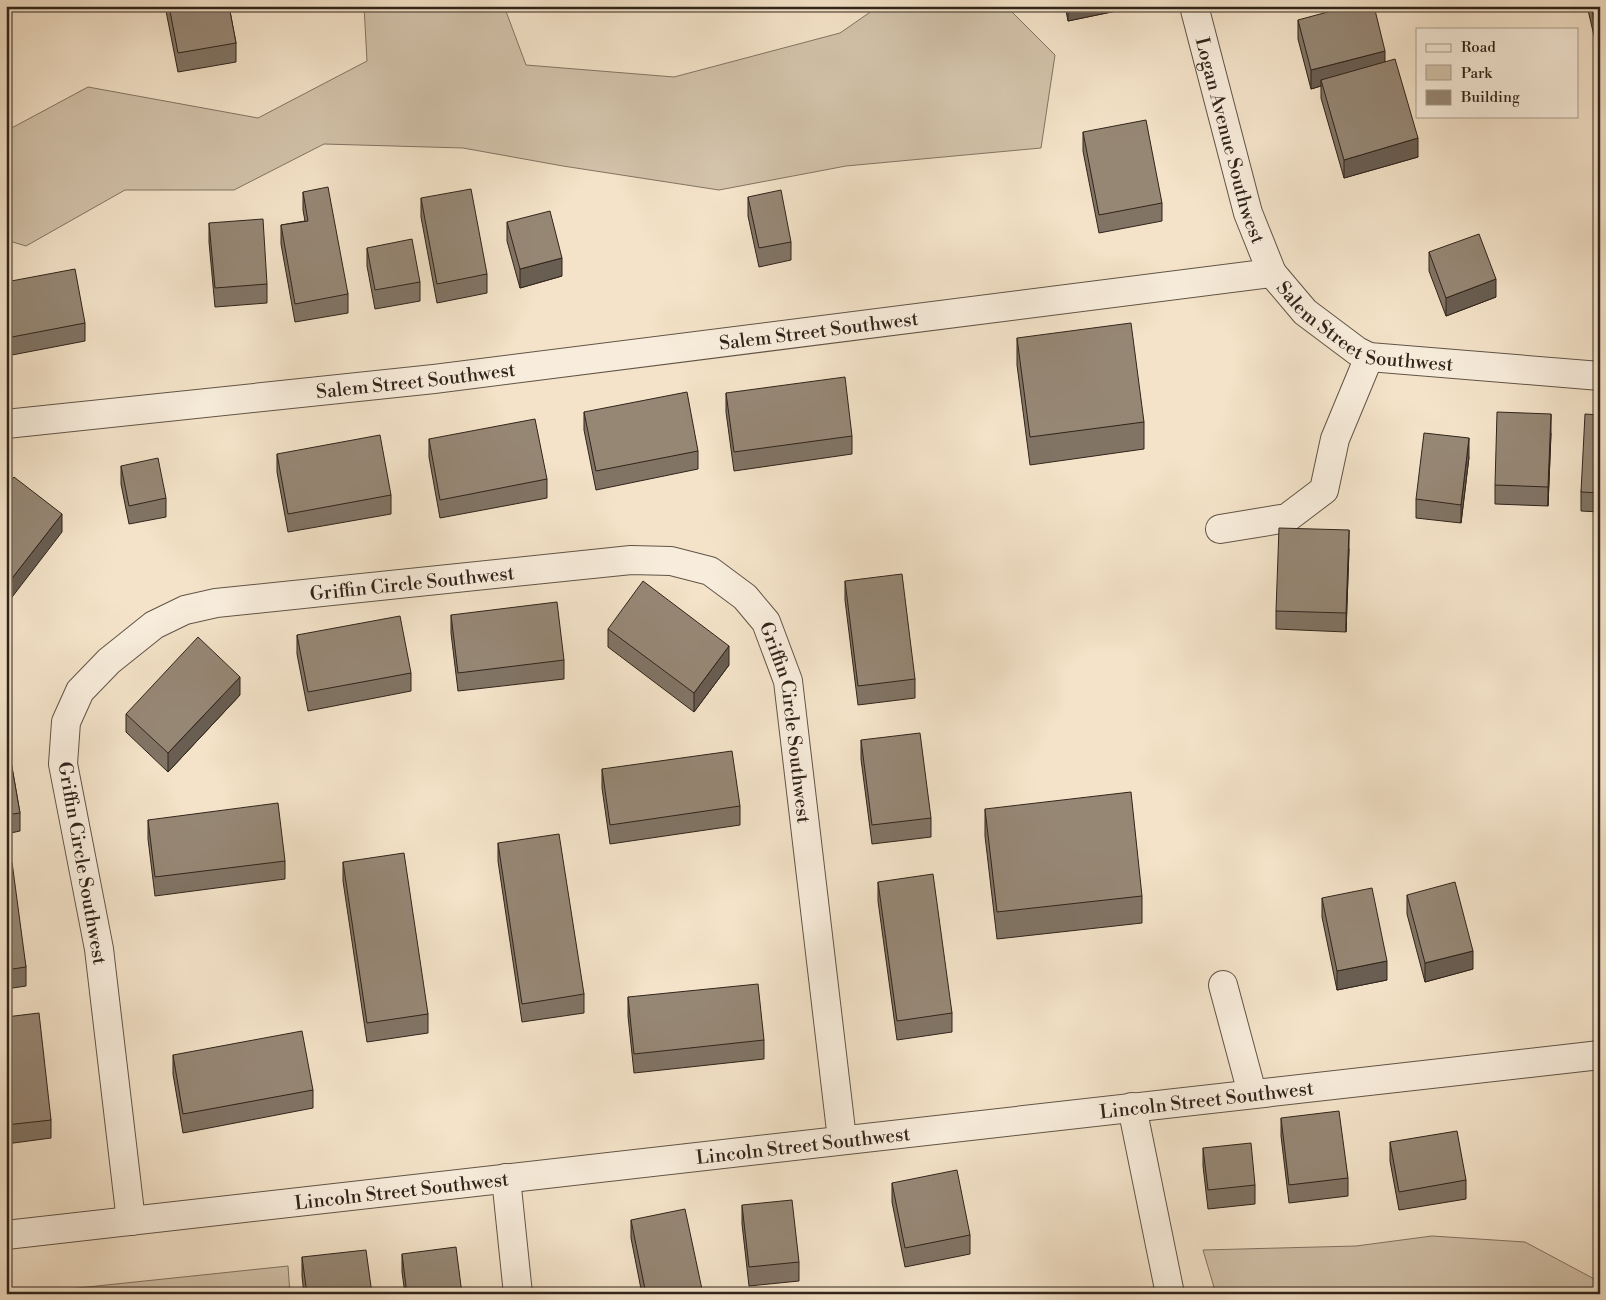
<svg xmlns="http://www.w3.org/2000/svg" width="1606" height="1300" viewBox="0 0 1606 1300" font-family="'Libre Bodoni',serif">
<rect width="100%" height="100%" fill="#f4e3c9"/>
<filter id="stains"><feTurbulence type="fractalNoise" baseFrequency=".004" numOctaves="4"/><feColorMatrix values="0 0 0 0 .2 0 0 0 0 .09 0 0 0 0 .02 0 0 0 .5 -.17"/></filter>
<radialGradient id="worn" r=".72"><stop offset=".6" stop-color="#630" stop-opacity="0"/><stop offset="1" stop-color="#630" stop-opacity=".3"/></radialGradient>
<!-- green -->
<g fill="#d3c3ab" stroke="#827463">
<polygon points="364,6 504,6 526,65 674,77 840,33 879,6 1006,6 1055,55 1041,148 846,166 719,190 563,166 463,148 324,144 234,190 125,190 26,246 6,240 6,131 88,87 258,118 367,61"/>
<polygon points="1432,1236 1525,1242 1600,1282 1600,1294 1216,1294 1203,1250 1356,1246"/>
<polygon points="288,1266 290,1294 49,1294 49,1291"/>
</g>
<g fill="none" stroke-linecap="round" stroke-linejoin="round">
<!-- minor casing -->
<g stroke="#615446" stroke-width="30">
<g id="minor">
<path id="s1" d="M1194,6l54,207 24,60"/>
<path id="s2" d="M6,424l428,-45 838,-106 33,39 52,39 12,6 231,19"/>
<polyline points="1220,529 1287,518 1324,490 1335,439 1369,357"/>
<polyline points="1223,985 1252,1093"/>
<polyline points="1132,1107 1170,1294"/>
<polyline points="506,1178 518,1294"/>
<path id="s3" d="M131,1221l-32,-272 -36,-185 3,-42 14,-31 29,-30 45,-36 31,-15 31,-7 415,-43 40,1 39,10 35,26 21,25 22,59 54,458"/>
<path id="s4" d="M6,1235l1594,-180"/>
</g>
</g>
<!-- minor -->
<use href="#minor" stroke="#f8eddc" stroke-width="28"/>
</g>
<!-- wall -->
<g fill="#817465" stroke="#30241b">
<polygon points="165,6 229,6 236,43 236,62 178,72"/>
<polygon points="1065,6 1121,6 1121,10 1068,21"/>
<polygon points="1587,6 1600,6 1596,44"/>
<polygon points="1298,20 1385,61 1418,157 1344,178 1321,98 1321,86 1311,89 1298,39"/>
<polygon points="1083,132 1162,203 1162,221 1099,233 1083,151"/>
<polygon points="1600,162 1600,200 1596,182 1596,163"/>
<polygon points="303,192 348,294 348,313 295,322 281,244 281,225 305,221 303,210"/>
<polygon points="748,197 791,242 791,260 759,267 748,216"/>
<polygon points="421,198 487,274 487,293 437,303 421,217"/>
<polygon points="507,222 562,276 520,288 507,241"/>
<polygon points="209,223 267,284 267,303 215,307 209,242"/>
<polygon points="367,248 420,282 420,301 375,309 367,266"/>
<polygon points="1429,252 1496,297 1446,316 1429,271"/>
<polygon points="6,282 85,323 85,341 12,355 6,325"/>
<polygon points="1017,338 1144,422 1144,449 1030,465 1017,365"/>
<polygon points="726,393 852,436 852,454 734,471 726,412"/>
<polygon points="584,412 698,451 698,469 596,490 584,430"/>
<polygon points="1600,415 1600,512 1581,511 1581,492"/>
<polygon points="1551,433 1548,506 1495,504 1495,485"/>
<polygon points="429,439 547,479 547,498 440,518 429,457"/>
<polygon points="277,454 391,495 391,514 288,532 277,472"/>
<polygon points="1469,457 1461,523 1416,518 1416,499"/>
<polygon points="121,466 166,498 166,517 129,524 121,484"/>
<polygon points="1349,549 1346,632 1276,629 1276,611"/>
<polygon points="845,581 915,679 915,698 858,705 845,600"/>
<polygon points="451,615 564,660 564,679 458,691 451,633"/>
<polygon points="608,629 729,665 694,712 608,647"/>
<polygon points="297,635 411,673 411,691 308,711 297,654"/>
<polygon points="240,695 168,772 126,732 126,714"/>
<polygon points="6,733 20,813 20,831 6,834"/>
<polygon points="861,740 931,818 931,837 872,844 861,759"/>
<polygon points="602,769 740,806 740,825 610,844 602,788"/>
<polygon points="985,809 1142,896 1142,923 997,939 985,836"/>
<polygon points="148,820 285,861 285,879 155,896 148,839"/>
<polygon points="498,843 584,994 584,1013 522,1022 498,861"/>
<polygon points="1600,845 1600,884 1597,864 1597,846"/>
<polygon points="343,862 428,1014 428,1033 367,1042 343,881"/>
<polygon points="6,863 26,967 26,986 6,989"/>
<polygon points="878,882 952,1013 952,1032 897,1040 878,901"/>
<polygon points="1407,895 1473,969 1425,982 1407,914"/>
<polygon points="1322,898 1387,980 1337,990 1322,917"/>
<polygon points="628,997 764,1040 764,1059 634,1073 628,1016"/>
<polygon points="6,1017 51,1120 51,1138 6,1144"/>
<polygon points="173,1055 313,1090 313,1108 183,1133 173,1074"/>
<polygon points="1281,1118 1348,1178 1348,1196 1289,1203 1281,1136"/>
<polygon points="1390,1142 1466,1180 1466,1199 1399,1210 1390,1161"/>
<polygon points="1203,1148 1255,1185 1255,1204 1208,1209 1203,1166"/>
<polygon points="892,1183 970,1235 970,1254 905,1267 892,1202"/>
<polygon points="742,1205 799,1262 799,1281 749,1286 742,1224"/>
<polygon points="631,1220 703,1294 642,1294 631,1238"/>
<polygon points="402,1254 462,1294 405,1294 402,1272"/>
<polygon points="302,1257 372,1294 304,1294 302,1276"/>
</g>
<!-- shaded-wall -->
<g fill="#695e52" stroke="#30241b">
<polygon points="1068,6 1121,6 1121,10 1068,21"/>
<polygon points="1600,24 1600,43 1596,44 1596,25"/>
<polygon points="1385,51 1385,70 1321,80 1321,86 1311,89 1311,70"/>
<polygon points="1418,138 1418,157 1344,178 1344,160"/>
<polygon points="562,258 562,276 520,288 520,269"/>
<polygon points="1496,279 1496,297 1446,316 1446,298"/>
<polygon points="1551,414 1551,433 1548,506 1548,487"/>
<polygon points="1469,438 1469,457 1461,523 1461,505"/>
<polygon points="62,514 62,532 6,605 6,586"/>
<polygon points="1349,530 1349,549 1346,632 1346,613"/>
<polygon points="729,646 729,665 694,712 694,693"/>
<polygon points="240,677 240,695 168,772 168,753"/>
<polygon points="1473,951 1473,969 1425,982 1425,963"/>
<polygon points="1387,961 1387,980 1337,990 1337,971"/>
</g>
<!-- building -->
<g fill="#968775" stroke="#30241b">
<polygon points="169,6 229,6 236,43 178,53"/>
<polygon points="1350,6 1374,6 1385,51 1311,70 1298,20"/>
<polygon points="1591,6 1600,6 1600,24 1596,25"/>
<polygon points="1395,59 1418,138 1344,160 1321,80"/>
<polygon points="1146,120 1162,203 1099,215 1083,132"/>
<polygon points="1600,162 1600,182 1596,163"/>
<polygon points="328,187 348,294 295,304 281,225 308,221 303,192"/>
<polygon points="471,189 487,274 437,284 421,198"/>
<polygon points="781,190 791,242 759,248 748,197"/>
<polygon points="550,211 562,258 520,269 507,222"/>
<polygon points="263,219 267,284 215,288 209,223"/>
<polygon points="1479,234 1496,279 1446,298 1429,252"/>
<polygon points="412,239 420,282 375,290 367,248"/>
<polygon points="75,269 85,323 12,337 6,306 6,282"/>
<polygon points="1131,323 1144,422 1030,437 1017,338"/>
<polygon points="845,377 852,436 734,452 726,393"/>
<polygon points="687,392 698,451 596,471 584,412"/>
<polygon points="1497,412 1551,414 1548,487 1495,485"/>
<polygon points="1585,414 1600,415 1600,493 1581,492"/>
<polygon points="535,419 547,479 440,500 429,439"/>
<polygon points="1424,433 1469,438 1461,505 1416,499"/>
<polygon points="380,435 391,495 288,514 277,454"/>
<polygon points="158,458 166,498 129,506 121,466"/>
<polygon points="14,477 62,514 6,586 6,487"/>
<polygon points="1279,528 1349,530 1346,613 1276,611"/>
<polygon points="902,574 915,679 858,686 845,581"/>
<polygon points="643,581 729,646 694,693 608,629"/>
<polygon points="557,602 564,660 458,673 451,615"/>
<polygon points="400,616 411,673 308,692 297,635"/>
<polygon points="198,637 240,677 168,753 126,714"/>
<polygon points="6,733 20,813 6,815"/>
<polygon points="920,733 931,818 872,825 861,740"/>
<polygon points="732,751 740,806 610,825 602,769"/>
<polygon points="1131,792 1142,896 997,912 985,809"/>
<polygon points="278,803 285,861 155,877 148,820"/>
<polygon points="559,834 584,994 522,1004 498,843"/>
<polygon points="1600,845 1600,866 1597,846"/>
<polygon points="404,853 428,1014 367,1023 343,862"/>
<polygon points="12,862 26,967 6,970 6,863"/>
<polygon points="933,874 952,1013 897,1021 878,882"/>
<polygon points="1455,882 1473,951 1425,963 1407,895"/>
<polygon points="1372,888 1387,961 1337,971 1322,898"/>
<polygon points="758,984 764,1040 634,1054 628,997"/>
<polygon points="39,1013 51,1120 6,1125 6,1017"/>
<polygon points="302,1031 313,1090 183,1114 173,1055"/>
<polygon points="1339,1111 1348,1178 1289,1185 1281,1118"/>
<polygon points="1457,1131 1466,1180 1399,1192 1390,1142"/>
<polygon points="1251,1143 1255,1185 1208,1190 1203,1148"/>
<polygon points="957,1170 970,1235 905,1248 892,1183"/>
<polygon points="792,1200 799,1262 749,1267 742,1205"/>
<polygon points="685,1209 703,1294 646,1294 631,1220"/>
<polygon points="456,1247 462,1294 407,1294 402,1254"/>
<polygon points="366,1250 372,1294 307,1294 302,1257"/>
</g>
<g text-anchor="middle" stroke-width="5" stroke-linejoin="round" paint-order="stroke">
<!-- street labels -->
<g font-size="19" fill="#30241b" stroke="#f8eddc">
<text dy="7" stroke="none"><textPath href="#s1" startOffset="139">Logan Avenue Southwest</textPath></text>
<text dy="7" stroke="none"><textPath href="#s2" startOffset="1389">Salem Street Southwest</textPath></text>
<text dy="7" stroke="none"><textPath href="#s2" startOffset="818">Salem Street Southwest</textPath></text>
<text dy="7" stroke="none"><textPath href="#s2" startOffset="412">Salem Street Southwest</textPath></text>
<text dy="7" stroke="none"><textPath href="#s3" startOffset="901">Griffin Circle Southwest</textPath></text>
<text dy="7" stroke="none"><textPath href="#s3" startOffset="1381">Griffin Circle Southwest</textPath></text>
<text transform="translate(83 863) rotate(80)" y="7">Griffin Circle Southwest</text>
<text dy="7" stroke="none"><textPath href="#s4" startOffset="1208">Lincoln Street Southwest</textPath></text>
<text dy="7" stroke="none"><textPath href="#s4" startOffset="802">Lincoln Street Southwest</textPath></text>
<text dy="7" stroke="none"><textPath href="#s4" startOffset="398">Lincoln Street Southwest</textPath></text>
</g>
</g>
<!-- margin -->
<rect width="1606" height="1300" fill="none" stroke="#f4e3c9" stroke-width="25"/>
<rect x="8" y="8" width="1591" height="1285" fill="none" stroke="#30241b" stroke-width="2.5"/>
<rect x="12" y="12" width="1581" height="1275" fill="none" stroke="#30241b"/>
<!-- legend -->
<rect x="1416" y="28" width="162" height="90" fill="#f8eddc" stroke="#a89d8f"/>
<rect x="1426" y="44" width="25" height="8" fill="#f8eddc" stroke="#a89d8f"/>
<text x="1461" y="52" font-size="15" fill="#30241b">Road</text>
<rect x="1426" y="65" width="25" height="15" fill="#d3c3ab" stroke="#a89d8f"/>
<text x="1461" y="78" font-size="15" fill="#30241b">Park</text>
<rect x="1426" y="90" width="25" height="15" fill="#968775" stroke="#a89d8f"/>
<text x="1461" y="102" font-size="15" fill="#30241b">Building</text>
<rect width="100%" height="100%" filter="url(#stains)"/>
<rect width="100%" height="100%" fill="url(#worn)"/>
</svg>
